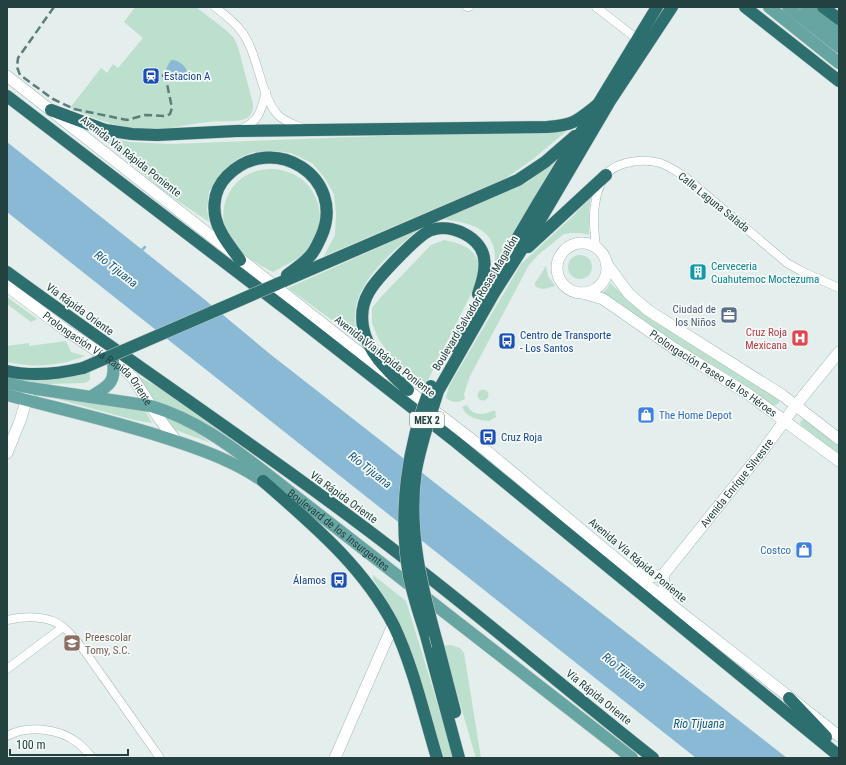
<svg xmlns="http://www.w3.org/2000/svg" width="846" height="765" viewBox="0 0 846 765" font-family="'Roboto Condensed',sans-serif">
<rect width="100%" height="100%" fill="#e4eeec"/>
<!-- green -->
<g fill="#bce0cd">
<path d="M135,7h61l31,24 7,7 4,9 15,57c0,6 -1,11 -6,14 -9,5 -28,2 -39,4 -25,3 -49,10 -74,7 -23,-4 -44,-12 -64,-21l31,-40 6,5 6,-9 5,4 25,-30 -19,-16z"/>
<polygon points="569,129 532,160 506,178 324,256 335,235 336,214 334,194 324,177 312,163 291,153 276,151 254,152 239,158 219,175 209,192 207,209 209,222 163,191 98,134 130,142 171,144"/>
<path d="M556,160l-61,104c0,-5 0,-11 -1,-16 -6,-23 -32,-26 -52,-29l86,-37z"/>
<path d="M275,169c11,2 22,5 30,13 20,20 20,52 -1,71 -8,8 -21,13 -31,19 -10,-5 -36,-19 -42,-28 -14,-22 -9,-54 14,-68 10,-6 19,-7 30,-7z"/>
<path d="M591,197l-2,13v25c-7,-3 -18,-2 -25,-1l-26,21 -9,10 -59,111 -6,18 1,5c-8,4 -12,4 -19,-1l3,-12 72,-122 52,-48z"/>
<path d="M418,230c-25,21 -61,50 -63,84 -1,8 2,17 3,25l-70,-51z"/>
<path d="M444,240c24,5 37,11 35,38l-55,110 -32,-30 -14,-20 -6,-15v-15l9,-11 50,-52z"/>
<circle cx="580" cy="267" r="12"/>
<path d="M546,266l2,10 7,10c-7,2 -14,5 -20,0v-3z"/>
<polygon points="610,283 642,312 684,340 776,397 779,400 779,403 776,405 773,405 734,378 682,347 601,294 607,289"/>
<polygon points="7,297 37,319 31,322 7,304"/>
<path d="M66,341l5,11 14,4c-25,10 -51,12 -78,6v-16l22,-3v3z"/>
<polygon points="90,368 90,380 85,383 47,384 7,378 7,375"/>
<polygon points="131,372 166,392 246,449 233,444 196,419 175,408 152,400"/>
<circle cx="483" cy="395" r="5.5"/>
<polygon points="50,397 145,411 152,423 134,420"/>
<path d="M467,405c6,12 18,10 28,5l1,7 -7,4c-11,-1 -22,-3 -27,-14l2,-1z"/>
<polygon points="161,415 191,429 211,443 173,429"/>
<polygon points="804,419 839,446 839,455 801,425 800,422"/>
<polygon points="373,575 406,601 407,604 454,758 444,758 406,638 395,614 373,579"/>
<polygon points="450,645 460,648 464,653 481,758 476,758 443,646"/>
</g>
<!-- water -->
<g fill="#8ab9d5">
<path d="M171,60c6,-1 14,5 16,11l-5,5 -11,1 -1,3h-2l-3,-2 4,-7 -3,-2z"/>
<polygon points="7,142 199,295 270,354 787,758 696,758 7,212"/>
</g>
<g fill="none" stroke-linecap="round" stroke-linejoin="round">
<!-- stream -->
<polyline stroke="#8ab9d5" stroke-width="2.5" points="140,252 145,247"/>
<!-- street casing -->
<g stroke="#a6b7b5" stroke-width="9">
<g id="street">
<path d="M215,7c9,7 20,15 27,25 17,23 18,65 37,84 7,6 17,9 25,13"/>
<polyline points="467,7 469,7"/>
<polyline points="596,7 637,39"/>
<path d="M241,129c19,-8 20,-19 25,-37"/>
<path d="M596,248c-1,-14 -4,-29 -1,-43 1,-9 5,-21 10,-29 10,-15 40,-18 55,-13 9,3 16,8 24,13l103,87 14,8 38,17"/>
<path d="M7,620c17,-4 42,-5 56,7 15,12 29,35 40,50 19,27 38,54 57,81"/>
<polyline points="7,669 63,627"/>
<path d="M7,736c21,-11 52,-8 71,7 5,4 10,10 15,15"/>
</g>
</g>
<!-- secondary casing -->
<g stroke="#a2bab7" stroke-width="12">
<g id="secondary">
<polyline points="7,76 387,374"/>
<circle cx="582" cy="268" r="25"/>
<polyline points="606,263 629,294 649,311 782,395 839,439"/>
<path id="s1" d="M7,286l57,43 60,40 9,9 25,39 19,25"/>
<path id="s2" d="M583,293l20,6 72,50 73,45 91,67"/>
<polyline points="401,385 488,452 669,603 839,736"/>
<polyline points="7,453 20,421 29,392"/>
<polyline points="635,573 649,577 663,575"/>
<path id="s3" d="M669,603l-4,-9 -2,-19 98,-122 35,-48 43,-53"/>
<polyline points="335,758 393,625"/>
</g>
</g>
<!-- primary casing -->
<g stroke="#c1cac9" stroke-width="13">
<g id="primary">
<polyline points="769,7 839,63"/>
<polyline points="788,7 839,47"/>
<polyline points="806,7 839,33"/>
<path id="s4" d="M7,383l23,5 121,18c44,13 80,40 116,68l365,284"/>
<path d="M7,395c53,14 107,26 159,43 37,12 74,25 105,49"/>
<path d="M92,396c17,-10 24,-14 21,-35"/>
</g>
</g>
<!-- highway casing -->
<g stroke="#c1cac9" stroke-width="13">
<g id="highway">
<polyline points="745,7 839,81"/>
<polyline points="823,7 839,19"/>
<polyline points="7,96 291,313 456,442 839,756"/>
<path d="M51,110l54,20 27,4 25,1 79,-4 311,-4c27,-2 30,-6 50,-22"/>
<polyline points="528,247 606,175"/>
<path d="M240,260c-6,-9 -14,-18 -19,-28 -10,-18 -9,-41 6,-56 45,-46 121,1 94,61 -3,6 -6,14 -11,19 -6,7 -15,13 -23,19"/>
<path d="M7,272c131,96 267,185 396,285 85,65 166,135 250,201"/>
<polyline points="277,284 518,180 545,162 575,136"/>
<polyline points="454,346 538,203 657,7"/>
<path d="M7,371c26,6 51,3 76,-3"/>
<path d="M408,390c-19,-18 -40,-36 -45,-63 -2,-12 0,-25 6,-35 7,-13 49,-57 62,-62 20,-7 50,7 53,28 2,12 -2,24 -6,36"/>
<polyline points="438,391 494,293 536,227 610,101 672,7"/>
<path d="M263,481c49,43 101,86 131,145 19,40 30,89 43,132"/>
<polyline points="425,632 459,758"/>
<polyline points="438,646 455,712"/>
<polyline points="789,698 826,737"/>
</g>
</g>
<!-- street -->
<use href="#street" stroke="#fff" stroke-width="8"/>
<!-- secondary -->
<use href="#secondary" stroke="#fff" stroke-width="11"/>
<!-- primary -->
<use href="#primary" stroke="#67a5a3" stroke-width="12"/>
<!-- highway -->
<use href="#highway" stroke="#2d6e6e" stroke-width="12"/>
<!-- rail -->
<path stroke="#5d7c7a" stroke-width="2.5" stroke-dasharray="8 4" stroke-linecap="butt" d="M54,7l-36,51 -1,9 3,8 33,24 21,10 53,11 18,-5 21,1 4,-2 2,-6 -6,-29c-5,-8 -12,-6 -18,-1"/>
<!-- highway-bridge casing -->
<g stroke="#c1cac9" stroke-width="13" stroke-linecap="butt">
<g id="highway-bridge">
<polyline points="83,368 277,284"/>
<path d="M425,632c-6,-18 -12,-37 -16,-56 -11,-64 -2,-130 22,-190"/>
<path d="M438,646c-16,-57 -31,-116 -22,-176 5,-27 14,-53 22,-79"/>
</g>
</g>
<!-- highway-bridge -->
<use href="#highway-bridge" stroke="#2d6e6e" stroke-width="12"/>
</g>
<!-- icons -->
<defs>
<g id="station-square" transform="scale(0.9)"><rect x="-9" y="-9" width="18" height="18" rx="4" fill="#1a4fb4" stroke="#f5faf9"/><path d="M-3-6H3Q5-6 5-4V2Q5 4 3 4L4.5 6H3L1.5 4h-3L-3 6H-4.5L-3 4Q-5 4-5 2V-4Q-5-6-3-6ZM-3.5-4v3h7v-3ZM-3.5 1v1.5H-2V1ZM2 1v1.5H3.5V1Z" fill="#fff"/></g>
<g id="building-square" transform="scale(0.9)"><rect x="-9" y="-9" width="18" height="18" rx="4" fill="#0f9aa8" stroke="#f5faf9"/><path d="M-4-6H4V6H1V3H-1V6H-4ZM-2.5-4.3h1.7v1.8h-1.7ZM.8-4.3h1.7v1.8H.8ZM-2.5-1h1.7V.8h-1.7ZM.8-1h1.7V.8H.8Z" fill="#fff"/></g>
<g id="office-square" transform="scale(0.9)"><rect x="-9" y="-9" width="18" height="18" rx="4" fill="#5c6f8a" stroke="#f5faf9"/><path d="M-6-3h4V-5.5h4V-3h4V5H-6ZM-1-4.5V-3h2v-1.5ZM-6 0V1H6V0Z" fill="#fff"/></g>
<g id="hospital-square" transform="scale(0.9)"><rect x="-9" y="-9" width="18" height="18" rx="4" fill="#e0444e" stroke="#f5faf9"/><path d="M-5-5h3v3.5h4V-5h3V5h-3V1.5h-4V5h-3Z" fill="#fff"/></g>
<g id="bus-square" transform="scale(0.9)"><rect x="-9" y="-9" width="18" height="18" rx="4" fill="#1a4fb4" stroke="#f5faf9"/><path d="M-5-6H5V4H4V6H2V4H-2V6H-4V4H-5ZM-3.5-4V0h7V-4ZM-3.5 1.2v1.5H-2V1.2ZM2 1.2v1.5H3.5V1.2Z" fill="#fff"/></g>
<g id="shop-square" transform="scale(0.9)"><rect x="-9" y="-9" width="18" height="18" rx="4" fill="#3f7fe0" stroke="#f5faf9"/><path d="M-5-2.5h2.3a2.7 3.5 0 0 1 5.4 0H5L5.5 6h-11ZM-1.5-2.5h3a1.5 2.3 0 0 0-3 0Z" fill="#fff"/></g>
<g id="school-square" transform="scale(0.9)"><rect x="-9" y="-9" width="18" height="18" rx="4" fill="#8d6e63" stroke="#f5faf9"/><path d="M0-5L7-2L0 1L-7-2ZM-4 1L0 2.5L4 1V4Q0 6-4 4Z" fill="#fff"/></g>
</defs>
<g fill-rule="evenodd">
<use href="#station-square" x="151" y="76"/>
<use href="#building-square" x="698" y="272"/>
<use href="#office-square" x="729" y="315"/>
<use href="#hospital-square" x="800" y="338"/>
<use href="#bus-square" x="507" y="341"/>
<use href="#shop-square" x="646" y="415"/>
<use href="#bus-square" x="488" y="437"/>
<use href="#shop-square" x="804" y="550"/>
<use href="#bus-square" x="339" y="580"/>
<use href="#school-square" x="72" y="643"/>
</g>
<g text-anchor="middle" stroke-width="3.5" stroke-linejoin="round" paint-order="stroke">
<!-- shield labels -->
<rect fill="#f5faf9" stroke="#617877" stroke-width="1" x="410" y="412" width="34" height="16" rx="3"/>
<g font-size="10" font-weight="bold" fill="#22413f">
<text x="427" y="424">MEX 2</text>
</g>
<!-- transit labels -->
<g font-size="11" fill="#164399" stroke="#f5faf9" text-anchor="start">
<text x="164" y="80">Estacion A</text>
<text x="520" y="339">Centro de Transporte<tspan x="520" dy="13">- Los Santos</tspan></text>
<text x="501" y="441">Cruz Roja</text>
<text x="326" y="584" text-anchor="end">Álamos</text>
</g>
<!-- street labels -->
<g font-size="11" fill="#22413f" stroke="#f5faf9">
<text transform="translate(131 156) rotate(38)" y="4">Avenida Vía Rápida Poniente</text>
<text transform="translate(714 202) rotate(39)" y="4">Calle Laguna Salada</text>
<text transform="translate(475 303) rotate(-59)" y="4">Boulevard Salvador Rosas Magallón</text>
<text transform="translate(80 309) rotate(36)" y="4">Vía Rápida Oriente</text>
<text transform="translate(385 356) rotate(38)" y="4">Avenida Vía Rápida Poniente</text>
<text dy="4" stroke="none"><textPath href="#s1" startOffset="117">Prolongación Vía Rápida Oriente</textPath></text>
<text dy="4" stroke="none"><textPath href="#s2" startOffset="154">Prolongación Paseo de los Héroes</textPath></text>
<text dy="4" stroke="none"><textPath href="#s3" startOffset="147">Avenida Enríque Silvestre</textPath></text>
<text transform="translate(344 497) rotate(36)" y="4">Vía Rápida Oriente</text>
<text dy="4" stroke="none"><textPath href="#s4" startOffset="372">Boulevard de los Insurgentes</textPath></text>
<text transform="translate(638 560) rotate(40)" y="4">Avenida Vía Rápida Poniente</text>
<text transform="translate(599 697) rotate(39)" y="4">Vía Rápida Oriente</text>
</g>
<!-- culture labels -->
<g font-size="11" fill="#0d838f" stroke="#f5faf9" text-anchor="start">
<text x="711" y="270">Cerveceria<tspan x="711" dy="13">Cuahutemoc Moctezuma</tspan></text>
</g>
<!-- service labels -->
<g font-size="11" fill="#4e5e75" stroke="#f5faf9" text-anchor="end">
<text x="716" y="313">Ciudad de<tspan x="716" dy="13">los Niños</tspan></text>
</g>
<!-- health labels -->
<g font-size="11" fill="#be3a42" stroke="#f5faf9" text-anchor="end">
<text x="787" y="336">Cruz Roja<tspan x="787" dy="13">Mexicana</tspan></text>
</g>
<!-- shop labels -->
<g font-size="11" fill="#366cbe" stroke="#f5faf9" text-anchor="start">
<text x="659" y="419">The Home Depot</text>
<text x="791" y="554" text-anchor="end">Costco</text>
</g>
<!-- education labels -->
<g font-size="11" fill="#785e54" stroke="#f5faf9" text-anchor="start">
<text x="85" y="641">Preescolar<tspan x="85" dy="13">Tomy, S.C.</tspan></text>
</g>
<!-- water labels -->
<g font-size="12" font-style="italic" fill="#195980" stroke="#f5faf9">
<text transform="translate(116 269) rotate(38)" y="4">Río Tijuana</text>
<text transform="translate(370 470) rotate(38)" y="4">Río Tijuana</text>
<text transform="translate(624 671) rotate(38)" y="4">Río Tijuana</text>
<text x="699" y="728">Rio Tijuana</text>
</g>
</g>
<!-- border -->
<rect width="846" height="765" fill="none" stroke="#22413f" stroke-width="16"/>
<!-- scale -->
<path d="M10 749v6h118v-6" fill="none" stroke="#22413f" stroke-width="2"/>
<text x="16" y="749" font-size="12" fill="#22413f" stroke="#f5faf9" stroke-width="3" paint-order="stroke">100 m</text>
</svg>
